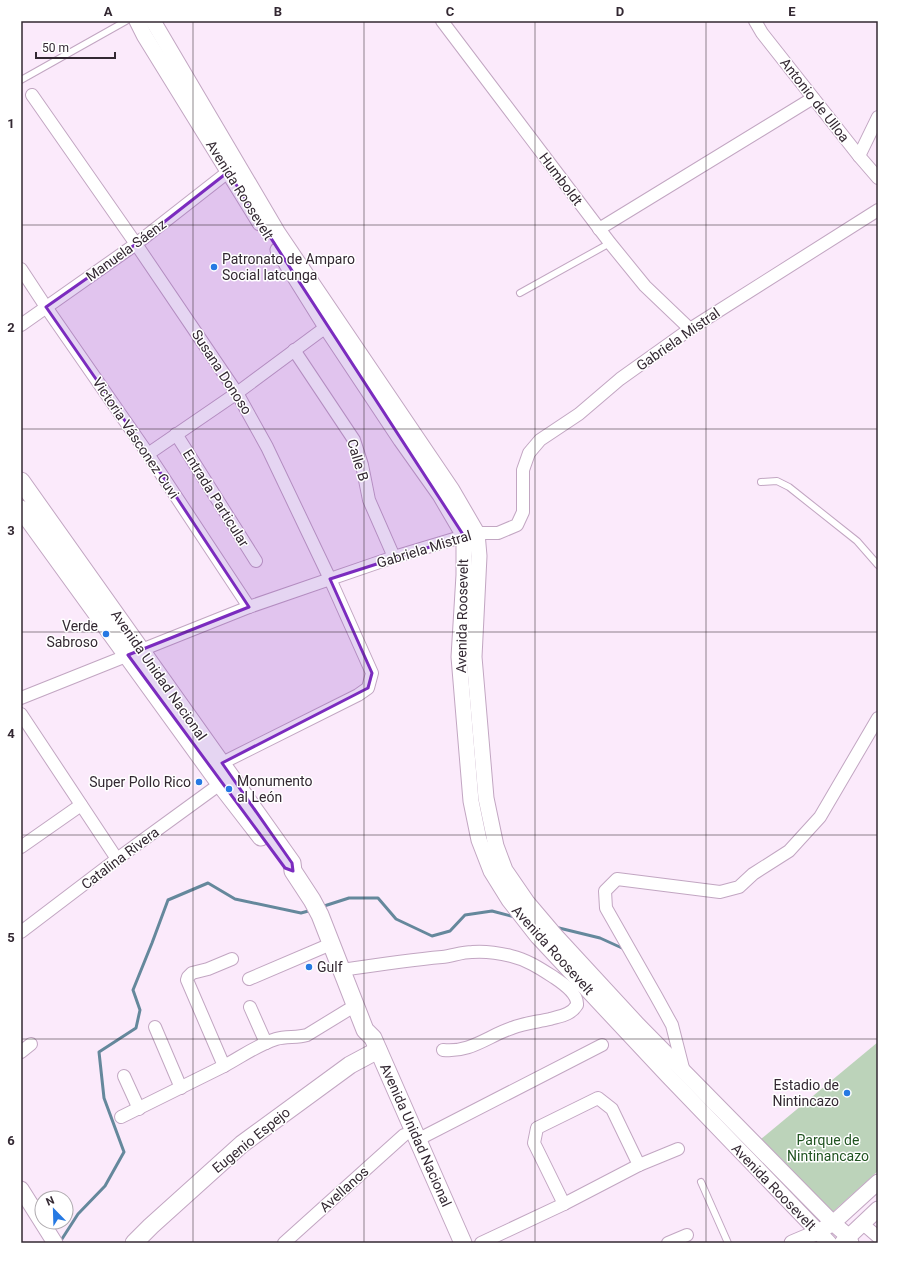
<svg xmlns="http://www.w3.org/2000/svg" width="899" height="1264" viewBox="0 0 899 1264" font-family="Roboto,sans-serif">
<rect width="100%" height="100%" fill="#fbeafb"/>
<!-- green -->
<polygon fill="#bcd3ba" points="878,1042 878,1171 827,1217 755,1144"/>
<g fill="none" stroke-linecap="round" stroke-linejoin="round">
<!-- stream -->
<g stroke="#65889c" stroke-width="3">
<polyline points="321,907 349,898 378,898 396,919 432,936 450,931 465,915 492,911 515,917"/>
<polyline points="555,927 600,938 622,948"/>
<polyline points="60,1242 78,1214 105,1186 124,1152 104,1098 99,1052 136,1028 140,1010 133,990 152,943 168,900 208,883 235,899 301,913 312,910"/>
</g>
<!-- service casing -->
<g stroke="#c2a6c2" stroke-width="8">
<g id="service">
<polyline points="21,80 126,21"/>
<polyline points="520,293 610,243"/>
<polyline points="761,482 777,481 789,487 857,541 878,565"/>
<polyline points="701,1182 728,1243"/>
</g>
</g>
<!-- minor casing -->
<g stroke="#c2a6c2" stroke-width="14">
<g id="minor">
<polyline points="442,21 610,243 645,286 690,329"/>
<polyline points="755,21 762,33 859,156 878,178"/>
<polyline points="32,95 136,244 237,393 267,447 330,579 372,673 368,688 358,695 222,763"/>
<polyline points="859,156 878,117"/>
<polyline points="599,229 813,98"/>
<polyline points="21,269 46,307 148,454 249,607"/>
<polyline points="21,325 136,244 228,172"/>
<polyline points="294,350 354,440 362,465 369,500 394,557"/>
<polyline points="176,434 256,561"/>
<polyline points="148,454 237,393 326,327"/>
<polyline points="21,698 249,607 394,557 464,536 477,533 498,533 517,525 523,512 523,470 529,453 540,440 579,414 620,379 690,329 878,210"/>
<polyline points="21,714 117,859"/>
<polyline points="21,847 81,805"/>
<polyline points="21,932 117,859 220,784"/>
<path d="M232,959l-24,10 -16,4 -4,4 -1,3 37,86c17,-9 33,-21 52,-27 10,-3 21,-1 31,-4l49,-30"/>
<path d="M342,970c33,-5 66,-10 100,-13 10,-1 20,-5 30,-5 12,-1 27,1 39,4 17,4 30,13 44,22 9,6 23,16 22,27 -6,10 -17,11 -27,14 -13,3 -26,4 -38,9 -24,8 -42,25 -69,22"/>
<polyline points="249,979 331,944"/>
<polyline points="250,1007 266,1043"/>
<polyline points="155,1027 181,1088"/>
<polyline points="21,1052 31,1044"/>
<polyline points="684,1072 672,1025 656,996 606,908 605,891 617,879 720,892 739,887 753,874 789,851 820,817 878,718"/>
<polyline points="124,1076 139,1109"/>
<polyline points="121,1117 224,1066"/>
<polyline points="417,1140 602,1045"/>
<polyline points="564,1204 534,1143 537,1128 598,1098 612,1109 639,1165"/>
<polyline points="863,1224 878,1237"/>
<polyline points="284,1243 404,1135"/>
<polyline points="481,1243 564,1204 639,1165 678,1149"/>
<polyline points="668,1243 687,1235"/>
</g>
</g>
<!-- tertiary casing -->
<g stroke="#c2a6c2" stroke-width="17">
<g id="tertiary">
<polyline points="137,21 144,35 260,223"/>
<polyline points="153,21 278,233 431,459 452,490 477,533 479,556 474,657 486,798 496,846 505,870 527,902 555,935 638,1025 833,1223 849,1237 851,1243"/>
<polyline points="278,250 326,327 401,440 440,495 464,536 464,575 459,657 471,801 479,840 491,871 509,900 538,937 668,1076 829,1243"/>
<polyline points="21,1189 55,1243"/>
<polyline points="792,1243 818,1232 833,1223 878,1182"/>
<polyline points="842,1243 878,1209"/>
</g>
</g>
<!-- secondary casing -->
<g stroke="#c2a6c2" stroke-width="19">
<g id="secondary">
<polyline points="21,481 292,863 293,871 312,900 320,915 365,1030 373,1038 463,1243"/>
<polyline points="21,509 220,784 261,837"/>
<polyline points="134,1243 151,1226 242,1144 350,1065 378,1050"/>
</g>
</g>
<!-- service -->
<use href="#service" stroke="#fff" stroke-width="6"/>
<!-- minor -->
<use href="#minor" stroke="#fff" stroke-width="12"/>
<!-- tertiary -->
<use href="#tertiary" stroke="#fff" stroke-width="15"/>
<!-- secondary -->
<use href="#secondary" stroke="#fff" stroke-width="17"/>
</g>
<!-- marked area -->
<path fill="#7b2cbf" fill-opacity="0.2" stroke="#7b2cbf" stroke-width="3" stroke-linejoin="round" d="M228,172l236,364 -134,43 42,94 -4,15 -146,75 70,100 1,8 -8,-3 -157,-213 121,-48 -101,-153 -102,-147 90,-63z"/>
<!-- grid -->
<path fill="none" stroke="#332832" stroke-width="1" stroke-opacity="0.55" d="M193,21v1222M364,21v1222M535,21v1222M706,21v1222M21,225h857M21,429h857M21,632h857M21,835h857M21,1039h857"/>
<!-- markers -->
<g fill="#2679e3" stroke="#fff" stroke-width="1.5">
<circle cx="214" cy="267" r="4"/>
<circle cx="106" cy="634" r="4"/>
<circle cx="199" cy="782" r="4"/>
<circle cx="229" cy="789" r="4"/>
<circle cx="309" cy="967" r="4"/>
<circle cx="847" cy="1093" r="4"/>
</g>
<g text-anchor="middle" stroke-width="3" stroke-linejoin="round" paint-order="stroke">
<!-- street labels -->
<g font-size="14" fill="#332832" stroke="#fff">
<text transform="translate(815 100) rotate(52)" y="5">Antonio de Ulloa</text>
<text transform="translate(561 179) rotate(53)" y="5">Humboldt</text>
<text transform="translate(240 190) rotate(58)" y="5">Avenida Roosevelt</text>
<text transform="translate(126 250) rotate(-36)" y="5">Manuela Sáenz</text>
<text transform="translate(678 339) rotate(-35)" y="5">Gabriela Mistral</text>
<text transform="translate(222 372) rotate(57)" y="5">Susana Donoso</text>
<text transform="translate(136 438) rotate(56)" y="5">Victoria Vásconez Cuvi</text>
<text transform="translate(358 460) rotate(73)" y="5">Calle B</text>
<text transform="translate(216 498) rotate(58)" y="5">Entrada Particular</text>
<text transform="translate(424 549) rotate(-17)" y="5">Gabriela Mistral</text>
<text transform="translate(462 616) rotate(-89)" y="5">Avenida Roosevelt</text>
<text transform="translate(159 675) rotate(55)" y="5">Avenida Unidad Nacional</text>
<text transform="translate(120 858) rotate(-37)" y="5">Catalina Rivera</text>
<text transform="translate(553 950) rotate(48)" y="5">Avenida Roosevelt</text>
<text transform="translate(416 1135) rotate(66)" y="5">Avenida Unidad Nacional</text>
<text transform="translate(251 1140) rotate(-39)" y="5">Eugenio Espejo</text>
<text transform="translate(774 1187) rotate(46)" y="5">Avenida Roosevelt</text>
<text transform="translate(344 1189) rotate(-42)" y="5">Avellanos</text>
</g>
<!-- poi labels -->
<g font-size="14" fill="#332832" stroke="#fff" text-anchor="start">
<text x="222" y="264">Patronato de Amparo<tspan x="222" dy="16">Social latcunga</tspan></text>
<text x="98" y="631" text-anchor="end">Verde<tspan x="98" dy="16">Sabroso</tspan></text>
<text x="237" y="786">Monumento<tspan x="237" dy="16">al León</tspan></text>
<text x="191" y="787" text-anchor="end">Super Pollo Rico</text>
<text x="317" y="972">Gulf</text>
<text x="839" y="1090" text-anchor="end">Estadio de<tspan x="839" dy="16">Nintincazo</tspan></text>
</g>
<!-- park labels -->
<g font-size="14" fill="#205320" stroke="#fff">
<text x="828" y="1145">Parque de<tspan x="828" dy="16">Nintinancazo</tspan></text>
</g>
</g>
<!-- border -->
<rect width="899" height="1264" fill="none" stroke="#ffffff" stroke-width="44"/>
<!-- north arrow -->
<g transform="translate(54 1210) rotate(337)"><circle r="19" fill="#ffffff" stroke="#ada9ad"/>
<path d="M0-3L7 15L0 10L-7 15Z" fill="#2679e3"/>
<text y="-6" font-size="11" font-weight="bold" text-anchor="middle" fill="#332832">N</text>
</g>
<!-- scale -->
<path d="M36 52v6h79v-6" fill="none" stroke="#332832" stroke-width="2"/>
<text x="42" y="52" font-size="12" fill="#332832" stroke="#ffffff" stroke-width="3" paint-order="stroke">50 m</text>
<rect x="22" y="22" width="855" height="1220" fill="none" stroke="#332832" stroke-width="1.5"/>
<g font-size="13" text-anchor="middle" font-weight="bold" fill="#332832">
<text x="108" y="16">A</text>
<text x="278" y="16">B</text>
<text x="450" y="16">C</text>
<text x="620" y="16">D</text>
<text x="792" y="16">E</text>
<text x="11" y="128">1</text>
<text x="11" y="332">2</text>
<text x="11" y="535">3</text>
<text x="11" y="738">4</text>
<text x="11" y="942">5</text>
<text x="11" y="1145">6</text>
</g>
</svg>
